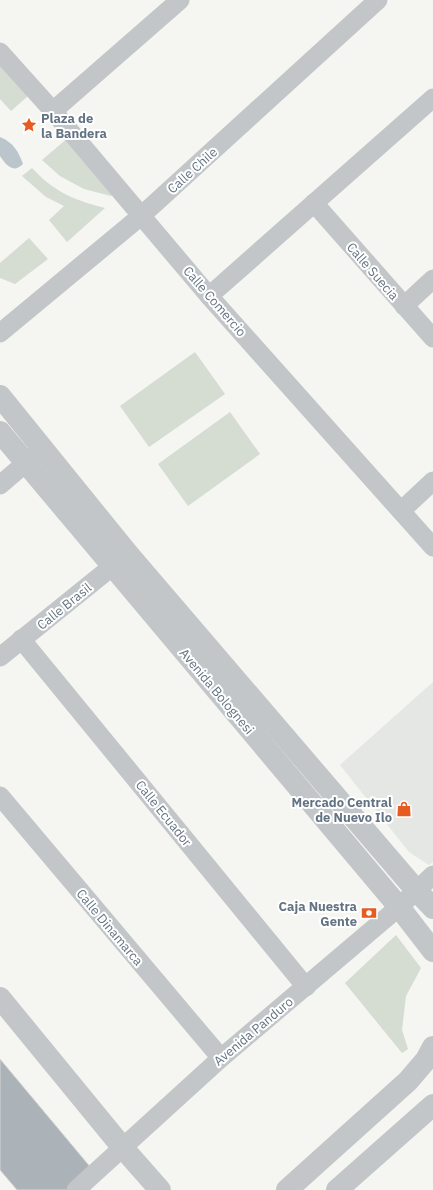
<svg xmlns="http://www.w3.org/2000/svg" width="433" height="1190" viewBox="0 0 433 1190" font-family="'IBM Plex Sans',sans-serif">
<rect width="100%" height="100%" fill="#f5f5f1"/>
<!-- built -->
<polygon fill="#e5e7e5" points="433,682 433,862 429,865 409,852 340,765"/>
<!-- green -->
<g fill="#d5dcd2">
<polygon points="0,63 29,95 11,111 0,99"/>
<polygon points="69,137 116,192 111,196 84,189 60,176 42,160"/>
<path d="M32,168c22,24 42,32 73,40l-38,34 -18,-22 15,-14 -18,-9 -24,-21z"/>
<polygon points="29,238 48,259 15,284 0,278 0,263"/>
<polygon points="195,352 225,394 149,447 120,406"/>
<polygon points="230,412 260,454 188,506 158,464"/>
<polygon points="396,935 421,968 406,996 402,1030 408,1049 402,1053 345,983"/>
</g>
<!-- water -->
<path fill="#bbc6cc" d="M0,137c14,6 18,14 23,27 -10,10 -17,1 -23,-8z"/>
<!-- building -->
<polygon fill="#abb2b8" stroke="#d6d6d4" points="0,1059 92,1169 67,1190 17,1190 0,1170"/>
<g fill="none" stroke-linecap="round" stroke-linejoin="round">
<!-- minor -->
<g stroke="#c2c6c9" stroke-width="19">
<polyline points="0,52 53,111 209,296 433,547"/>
<polyline points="53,111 180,0"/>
<polyline points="314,203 433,338"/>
<polyline points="209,296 433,98"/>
<polyline points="404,306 433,279"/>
<polyline points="0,333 141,216 378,0"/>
<polyline points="0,485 36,454"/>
<polyline points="401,511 433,481"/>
<polyline points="21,639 306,987"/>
<polyline points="0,657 124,557"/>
<polyline points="0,796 221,1058"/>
<polyline points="76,1190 221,1058 399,907 433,875"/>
</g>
<!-- tertiary -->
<g stroke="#c2c6c9" stroke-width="22">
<polyline points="0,396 128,554 416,890 433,908"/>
<polyline points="0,432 399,907 433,951"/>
<polyline points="0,998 123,1148 160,1190"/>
<polyline points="287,1190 408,1081 426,1060 433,1047"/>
<polyline points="337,1190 433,1105"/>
</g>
</g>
<!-- icons -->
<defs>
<g id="sight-bare" transform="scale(1.2)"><path d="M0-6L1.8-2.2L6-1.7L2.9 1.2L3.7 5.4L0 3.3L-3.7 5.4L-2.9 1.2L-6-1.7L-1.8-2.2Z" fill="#e55b22" stroke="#fff" stroke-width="2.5" paint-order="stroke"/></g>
<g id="shop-bare" transform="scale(1.2)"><path d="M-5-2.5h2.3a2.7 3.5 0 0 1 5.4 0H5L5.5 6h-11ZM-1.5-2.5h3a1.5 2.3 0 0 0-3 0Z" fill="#e55b22" stroke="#fff" stroke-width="2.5" paint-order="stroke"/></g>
<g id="bank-bare" transform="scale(1.2)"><path d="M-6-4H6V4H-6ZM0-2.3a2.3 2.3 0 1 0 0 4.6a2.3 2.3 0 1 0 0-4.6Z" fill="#e55b22" stroke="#fff" stroke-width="2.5" paint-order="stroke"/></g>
</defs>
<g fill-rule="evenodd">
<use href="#sight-bare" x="29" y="125"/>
<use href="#shop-bare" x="404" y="809"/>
<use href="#bank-bare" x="369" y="913"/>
</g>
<g text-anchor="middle" stroke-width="4" stroke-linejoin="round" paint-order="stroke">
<!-- poi labels -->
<g font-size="13" font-weight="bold" fill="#647383" stroke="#fff" text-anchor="end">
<text x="41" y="123" text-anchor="start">Plaza de<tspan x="41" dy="15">la Bandera</tspan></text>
<text x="392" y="807">Mercado Central<tspan x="392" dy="15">de Nuevo Ilo</tspan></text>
<text x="357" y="911">Caja Nuestra<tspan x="357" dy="15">Gente</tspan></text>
</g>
<!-- street labels -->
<g font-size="13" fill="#647383" stroke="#fff">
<text transform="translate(192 170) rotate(-42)" y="5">Calle Chile</text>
<text transform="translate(373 271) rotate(49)" y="5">Calle Suecia</text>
<text transform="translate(215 301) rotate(49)" y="5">Calle Comercio</text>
<text transform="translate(64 606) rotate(-39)" y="5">Calle Brasil</text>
<text transform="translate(217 691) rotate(50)" y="5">Avenida Bolognesi</text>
<text transform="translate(164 813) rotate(51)" y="5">Calle Ecuador</text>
<text transform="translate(110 927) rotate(50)" y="5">Calle Dinamarca</text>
<text transform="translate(253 1031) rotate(-40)" y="5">Avenida Panduro</text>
</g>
</g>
</svg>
